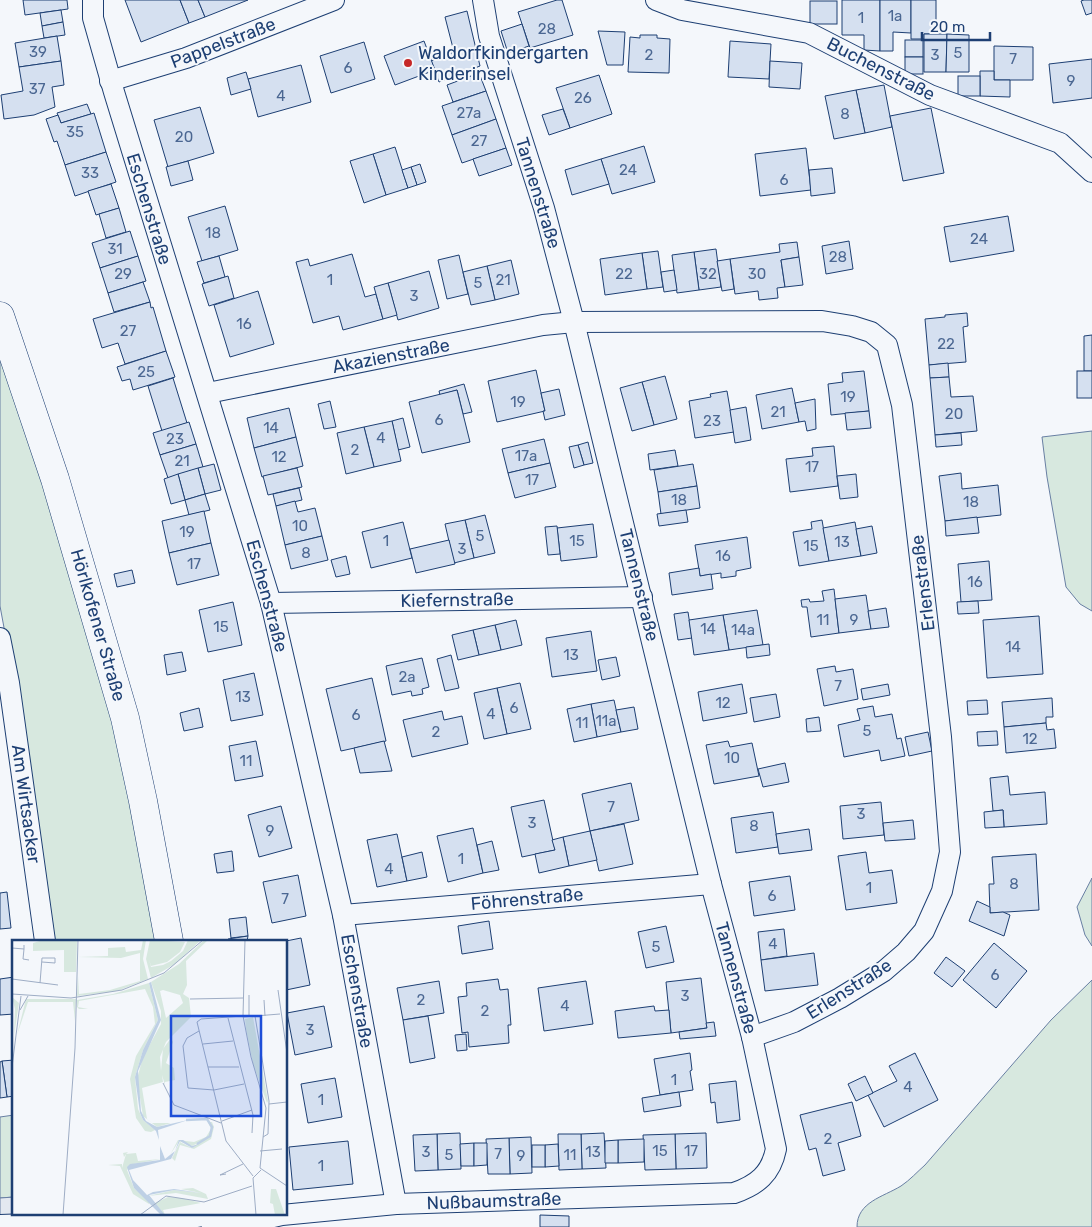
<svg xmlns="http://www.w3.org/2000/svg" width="1092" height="1227" viewBox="0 0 1092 1227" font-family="Rubik,sans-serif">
<rect width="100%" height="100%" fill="#f4f7fb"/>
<!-- green -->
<g fill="#d7e8df" stroke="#687fa3">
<polygon points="0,340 95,644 161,941 54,941 20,714 0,606"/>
<polygon points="1092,431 1092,611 1080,604 1066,587 1047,477 1042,437"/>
<polygon points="1092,878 1092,946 1085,935 1077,907"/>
<path d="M1092,980v247h-235c0,-25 26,-30 44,-41 9,-6 16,-14 24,-21l126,-145z"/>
<polygon points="14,1115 14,1197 0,1198 0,1117"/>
</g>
<!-- parking -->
<polygon fill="#e3e8f0" stroke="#687fa3" points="14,1197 14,1213 36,1213 0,1215 0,1198"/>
<!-- building -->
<g fill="#d5e0f0" stroke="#1d3f73">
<polygon points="23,0 67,0 68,9 25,15"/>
<polygon points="125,0 180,0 189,23 141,42"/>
<polygon points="180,0 198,0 205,17 189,23"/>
<polygon points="198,0 248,0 205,17"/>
<polygon points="557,0 562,0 573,35 530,48 518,12"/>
<polygon points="842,0 880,0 880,51 864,50 864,35 842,35"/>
<polygon points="880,0 911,0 911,33 893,32 893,51 880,51"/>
<polygon points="911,0 936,0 936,34 924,34 924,39 911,39"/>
<polygon points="1084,0 1092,0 1092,13 1086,15 1081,1"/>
<rect x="810" y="1" width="27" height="23"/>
<polygon points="61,10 63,22 42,26 40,13"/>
<polygon points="467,11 480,66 439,82 431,61 454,52 445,17"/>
<polygon points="63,22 65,35 44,38 42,26"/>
<polygon points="522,24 529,46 508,53 501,31"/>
<polygon points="598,31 625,32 623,65 607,65"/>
<polygon points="924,34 947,34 946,72 924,72"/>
<polygon points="947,34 969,35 969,72 946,72"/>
<polygon points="640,35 657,35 657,38 670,39 669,73 628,72 630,37 640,38"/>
<polygon points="57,36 61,61 19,67 15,43"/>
<rect x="905" y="40" width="18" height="17"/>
<polygon points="424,41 435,70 395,85 384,56"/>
<polygon points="730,41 771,44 769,79 728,77"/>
<polygon points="364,42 375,79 331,93 320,56"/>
<polygon points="994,46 1033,47 1033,80 994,80"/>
<rect x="905" y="57" width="18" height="17"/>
<polygon points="1092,59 1092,98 1053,103 1049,64"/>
<polygon points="61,61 64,85 52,87 55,107 34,115 4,119 1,95 23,91 19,67"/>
<polygon points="770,61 802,63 800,89 769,87"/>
<polygon points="301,65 311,102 258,117 248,79"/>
<polygon points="980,71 994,71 994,80 1010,80 1010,97 980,96"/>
<polygon points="246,72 251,89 231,95 227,78"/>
<polygon points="479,73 486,91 453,102 447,85"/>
<polygon points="599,75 612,114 570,128 556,88"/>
<rect x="958" y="76" width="22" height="20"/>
<polygon points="884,85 892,127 865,133 856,90"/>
<polygon points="856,90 865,133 834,139 825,96"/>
<polygon points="486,91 496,119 452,135 442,106"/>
<polygon points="87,104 91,114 61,123 57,113"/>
<polygon points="200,107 214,153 168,167 154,120"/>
<polygon points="931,108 944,173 903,181 890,116"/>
<polygon points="563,109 570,128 549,135 542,115"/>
<polygon points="94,113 106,152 65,165 57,141 54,142 46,119 58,115 61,123"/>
<polygon points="496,119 506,148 462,163 452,135"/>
<polygon points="644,146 655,182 612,194 601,159"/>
<polygon points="395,147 408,188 386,195 373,154"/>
<polygon points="506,148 512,165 479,176 473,159"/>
<polygon points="806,148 811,190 760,196 755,154"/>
<polygon points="106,152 116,182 75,196 65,165"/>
<polygon points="373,154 386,195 364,203 350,161"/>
<polygon points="601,159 609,184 572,195 565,170"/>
<polygon points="188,161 193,180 171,186 166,167"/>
<polygon points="420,164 426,182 417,185 411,167"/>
<polygon points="411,167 417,185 408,188 402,170"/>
<polygon points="832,168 835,193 811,196 809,170"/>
<polygon points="111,184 119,208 96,215 88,191"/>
<polygon points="225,206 238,250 202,261 188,217"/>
<polygon points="119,208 126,232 106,238 99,214"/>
<polygon points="1008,216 1014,251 950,262 944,227"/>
<polygon points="130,231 138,256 100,268 92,243"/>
<polygon points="849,241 853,269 826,274 822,246"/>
<polygon points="797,242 799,257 781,260 785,287 777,288 778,298 759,300 758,291 735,294 730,259 780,252 779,244"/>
<polygon points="716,249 721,287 699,290 694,252"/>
<polygon points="658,251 663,287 647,289 642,253"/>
<polygon points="694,252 699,290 677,293 672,255"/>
<polygon points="642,253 647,289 605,295 600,259"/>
<polygon points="352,254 365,297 376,294 383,319 343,330 339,316 313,323 296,262 308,259 310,266"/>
<polygon points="459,255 468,294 447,299 438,260"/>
<polygon points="138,256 146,281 108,293 100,268"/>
<polygon points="219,256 225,277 204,283 197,262"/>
<polygon points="799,257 803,285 785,287 781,260"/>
<polygon points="730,259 734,289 722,291 717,261"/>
<polygon points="511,260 519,294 495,300 487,266"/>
<polygon points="487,266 495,300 471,305 463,272"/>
<polygon points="674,270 677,290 664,292 661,272"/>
<polygon points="429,271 439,308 398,320 388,283"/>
<polygon points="228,276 234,298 209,306 202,284"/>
<polygon points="143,282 150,302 114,312 108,293"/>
<polygon points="388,283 397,315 383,319 374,287"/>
<polygon points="258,291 274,344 230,357 214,305"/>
<polygon points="150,302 151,308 153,307 166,351 125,364 118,343 102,348 93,319"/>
<polygon points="967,313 968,326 963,327 966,362 929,365 925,319 945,317 945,315"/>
<polygon points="1092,335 1092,371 1084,371 1084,336"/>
<polygon points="166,351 175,377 133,390 130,379 122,381 117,367"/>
<polygon points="948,363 949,377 930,378 929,365"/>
<polygon points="536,370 545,411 497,422 488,381"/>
<polygon points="864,371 869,411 831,415 828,384 843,382 842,373"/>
<rect x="1077" y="371" width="15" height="27"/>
<polygon points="665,376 677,419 654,425 642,382"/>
<polygon points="949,377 951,397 973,396 977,431 935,435 930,378"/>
<polygon points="173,378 187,423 162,431 148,386"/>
<polygon points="642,382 654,425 632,431 620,388"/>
<polygon points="464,384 472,412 463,414 457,390 440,395 439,391"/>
<polygon points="792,388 799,422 762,429 756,395"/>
<polygon points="559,389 565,415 545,420 543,411 545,411 541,393"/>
<polygon points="457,390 470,442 422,453 409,402"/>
<polygon points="727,391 734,432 695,438 689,401 711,397 710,394"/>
<polygon points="815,399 816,429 807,431 805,421 799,422 795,403"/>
<polygon points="330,401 336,427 324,429 318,404"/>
<polygon points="746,407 751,440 735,443 730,410"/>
<polygon points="289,408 296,437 254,448 247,418"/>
<polygon points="869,411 871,428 847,430 845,413"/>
<polygon points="403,418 410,447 398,450 392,421"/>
<polygon points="392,421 401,461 374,467 364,427"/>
<polygon points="189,422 196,444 160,455 153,433"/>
<polygon points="364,427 374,467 346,474 337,433"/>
<polygon points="961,433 962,445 936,447 935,435"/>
<polygon points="296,437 303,466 262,477 254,448"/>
<polygon points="544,439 550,463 508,473 502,449"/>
<polygon points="588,442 593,463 584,465 578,445"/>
<polygon points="196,444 203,467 168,478 160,455"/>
<polygon points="578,445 584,465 574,468 569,447"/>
<polygon points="834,446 838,486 790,492 786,459 813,456 812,448"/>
<polygon points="675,450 678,466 650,470 648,454"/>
<polygon points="550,463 556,487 515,498 508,473"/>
<polygon points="214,464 221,490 205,494 198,468"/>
<polygon points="693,464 697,486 658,492 654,470"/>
<polygon points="198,468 205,494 185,500 178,474"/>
<polygon points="297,468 302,487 268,495 263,476"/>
<polygon points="961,473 962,489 998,485 1001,515 945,521 939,476"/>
<polygon points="178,474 185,500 171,504 164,479"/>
<polygon points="856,474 858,497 840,499 837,476"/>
<polygon points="697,486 700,508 661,514 658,492"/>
<polygon points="299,488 302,500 276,506 273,494"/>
<polygon points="205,494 210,510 189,515 185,500"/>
<polygon points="295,501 298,512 315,508 322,536 285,545 276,506"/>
<polygon points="686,510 688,522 659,526 657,514"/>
<polygon points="204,511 211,543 169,553 162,521"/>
<polygon points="485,515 495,553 474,558 465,520"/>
<polygon points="977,517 979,533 946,536 945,521"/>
<polygon points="465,520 474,558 454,563 445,524"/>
<polygon points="822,520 829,561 799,566 793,532 812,529 811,522"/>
<polygon points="403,522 412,558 371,568 362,532"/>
<polygon points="855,522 861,556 829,561 823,528"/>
<polygon points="593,524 597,557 561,561 557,528"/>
<polygon points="557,526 560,554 548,555 545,527"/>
<polygon points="872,526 877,553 861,556 856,529"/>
<polygon points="322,536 328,560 291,569 285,545"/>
<polygon points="747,537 751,568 736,571 736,576 721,578 721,573 700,576 695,545"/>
<polygon points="449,540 455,564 416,573 410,549"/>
<polygon points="211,543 219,575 177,585 169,553"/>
<polygon points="346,556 350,574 336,577 331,560"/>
<polygon points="989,561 992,600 961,602 958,564"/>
<polygon points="699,568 700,576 711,574 713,589 672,595 669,573"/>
<polygon points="132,570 135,583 117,587 114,574"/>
<polygon points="834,589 839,633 811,637 807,607 802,607 801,600 809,599 810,602 824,601 822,591"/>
<polygon points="866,595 871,629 839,633 835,599"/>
<polygon points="978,601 979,613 958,614 957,602"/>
<polygon points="233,602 242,645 208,652 199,610"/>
<polygon points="886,608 889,627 871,629 868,611"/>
<polygon points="757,610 763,645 729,650 723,615"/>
<polygon points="688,612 692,638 678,640 674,614"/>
<polygon points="723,615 729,650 694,655 689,620"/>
<polygon points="1039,616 1043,674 987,678 983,620"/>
<polygon points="516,620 522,645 501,650 495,625"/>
<polygon points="495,625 501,650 479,655 473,630"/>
<polygon points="473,630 479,655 458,660 452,635"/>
<polygon points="591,631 597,671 552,677 546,638"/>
<polygon points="769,644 770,655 747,658 746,647"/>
<polygon points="182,652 186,671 167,675 164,655"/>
<polygon points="451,655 459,688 445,691 437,659"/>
<polygon points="616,657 620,676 602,680 598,660"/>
<polygon points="422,658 429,687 422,689 423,694 412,696 411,691 392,695 386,666"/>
<polygon points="835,666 836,672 853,669 858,699 824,706 817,669"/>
<polygon points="254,673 263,715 231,721 223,680"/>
<polygon points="372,678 386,741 341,751 326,689"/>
<polygon points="520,683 531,729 507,734 497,688"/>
<polygon points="742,684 747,713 703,721 698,692"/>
<polygon points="888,684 890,695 863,700 861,689"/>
<polygon points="497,688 507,734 484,739 474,693"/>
<polygon points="776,694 780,717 754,722 750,698"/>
<polygon points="1052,698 1053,717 1046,717 1046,723 1004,727 1002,702"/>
<polygon points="614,700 621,732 597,737 591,704"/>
<polygon points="987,700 988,714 968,715 967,701"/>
<polygon points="591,704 597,737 574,742 567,709"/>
<polygon points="873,706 875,717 892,714 897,739 901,738 905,756 881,761 879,750 844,757 838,725 860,720 857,709"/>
<polygon points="634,707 638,729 621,732 616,710"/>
<polygon points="199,708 203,727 184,731 180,713"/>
<polygon points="442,711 444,720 462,716 468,744 412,757 403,720"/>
<polygon points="819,717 821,731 807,732 806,719"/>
<polygon points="1046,723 1047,730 1054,729 1056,748 1006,753 1004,727"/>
<polygon points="997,731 998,745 978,746 977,732"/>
<polygon points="928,732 932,751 909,756 905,737"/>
<polygon points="256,741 263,776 235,781 229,746"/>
<polygon points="384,741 392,771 360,773 354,748"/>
<polygon points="728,741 730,747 752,743 759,776 714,784 706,745"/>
<polygon points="785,763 789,782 763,787 758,769"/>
<polygon points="1008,776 1010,795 1045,792 1047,824 1004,827 1003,810 993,811 990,778"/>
<polygon points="631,783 639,820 590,831 582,794"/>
<polygon points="544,800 555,850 522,857 511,807"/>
<polygon points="881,802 884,835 843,839 840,806"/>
<polygon points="281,806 292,848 259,857 248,815"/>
<polygon points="1003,810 1004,827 985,828 984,812"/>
<polygon points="773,812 778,847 736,853 731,818"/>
<polygon points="913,820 915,839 885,841 883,823"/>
<polygon points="624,824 633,864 599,871 590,831"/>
<polygon points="473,828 483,873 448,882 437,836"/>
<polygon points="809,829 812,850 779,854 776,834"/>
<polygon points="590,831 597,860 569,866 563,837"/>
<polygon points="397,834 407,881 377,887 367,840"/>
<polygon points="563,837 569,866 539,873 535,854 555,850 552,840"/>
<polygon points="492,841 499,870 483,873 477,845"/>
<polygon points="232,851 234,871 217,873 214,854"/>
<polygon points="422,852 427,877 407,881 402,857"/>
<polygon points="866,852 869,873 892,870 897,903 846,910 838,856"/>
<polygon points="1036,854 1039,910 990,913 989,884 994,884 992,857"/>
<polygon points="298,875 306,916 272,923 263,882"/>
<polygon points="790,876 795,910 754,916 749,882"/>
<polygon points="7,892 11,928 0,929 0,893"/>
<polygon points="977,901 990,907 990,913 1003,912 1010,915 1004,936 969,921"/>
<polygon points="246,917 248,936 231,938 229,919"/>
<polygon points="489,921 493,949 462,954 458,926"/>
<polygon points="666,926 674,962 646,968 638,932"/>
<polygon points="784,929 787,956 761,960 758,932"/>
<polygon points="248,936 247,941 228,941 228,939"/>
<polygon points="301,938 310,985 286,990 286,941"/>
<polygon points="994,943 1027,971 996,1008 963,980"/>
<polygon points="814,953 818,985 765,991 761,960"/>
<polygon points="946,957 965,971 952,987 934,973"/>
<polygon points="14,977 14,1014 0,1015 0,979"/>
<polygon points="701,978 707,1028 671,1033 666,982"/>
<polygon points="498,979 500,990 508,989 511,1025 508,1025 509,1043 469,1047 468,1032 462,1033 458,997 467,996 466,983"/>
<polygon points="439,981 444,1013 403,1020 397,988"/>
<polygon points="586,981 593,1024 544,1031 538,988"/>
<polygon points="324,1006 332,1047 295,1055 287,1013"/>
<polygon points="654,1006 655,1011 669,1010 671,1033 618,1038 615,1011"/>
<polygon points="428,1016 435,1058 410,1063 403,1020"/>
<polygon points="714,1022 716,1036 680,1039 679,1032 707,1028 706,1023"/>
<polygon points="466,1034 467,1050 457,1051 455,1035"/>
<polygon points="690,1053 692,1070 690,1071 693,1090 660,1095 654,1059"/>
<polygon points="915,1053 938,1100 884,1127 868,1095 897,1081 889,1066"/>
<polygon points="14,1060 14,1096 7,1097 2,1061"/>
<polygon points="2,1061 7,1097 0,1098 0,1062"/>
<polygon points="865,1076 873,1093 856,1101 848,1084"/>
<polygon points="335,1078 342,1117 308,1123 301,1084"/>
<polygon points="736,1081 740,1120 717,1123 715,1102 711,1103 709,1084"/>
<polygon points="679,1092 681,1106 644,1112 642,1098"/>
<polygon points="852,1102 861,1136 838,1143 845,1170 823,1176 816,1148 809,1150 800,1115"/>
<polygon points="460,1133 461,1169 438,1170 437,1134"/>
<polygon points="604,1133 606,1168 582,1169 581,1134"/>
<polygon points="706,1133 707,1168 676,1169 675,1134"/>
<polygon points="437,1134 438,1170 415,1171 413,1135"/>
<polygon points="558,1134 581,1134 582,1169 559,1170"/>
<polygon points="675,1134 676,1169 645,1170 643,1135"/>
<polygon points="531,1137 532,1173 510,1174 509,1138"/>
<polygon points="509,1138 510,1174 488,1174 486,1139"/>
<polygon points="644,1139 644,1162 618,1163 618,1140"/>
<polygon points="618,1140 618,1163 605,1163 605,1141"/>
<polygon points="348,1141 353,1184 293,1190 289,1147"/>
<polygon points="474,1143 474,1166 461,1166 460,1144"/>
<polygon points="474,1143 487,1143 487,1165 474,1166"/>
<polygon points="558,1144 559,1166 545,1167 545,1145"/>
<rect x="532" y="1145" width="13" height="22"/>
<polygon points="540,1215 569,1216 569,1227 540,1227"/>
</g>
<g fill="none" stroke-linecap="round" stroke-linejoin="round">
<!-- street casing -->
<g stroke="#1d3f73" stroke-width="22">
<g id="street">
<polyline points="93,0 93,18 114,92 271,603 343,915 396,1204"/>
<polyline points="656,0 682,10 809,33 930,95 1060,143 1092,172"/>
<polyline points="110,81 186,58 334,0"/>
<polyline points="208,393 543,325 574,322 822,321 852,326 871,332 887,345 902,405 941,737 950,852 942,891 924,931 906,952 884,971 840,998 794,1022 752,1037"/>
<polyline points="271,603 642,597"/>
<polyline points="0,638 9,683 45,941"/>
<polyline points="343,915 711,884"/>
<polyline points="0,1225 191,1218 214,1214"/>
<path d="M216,1227l27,-3 39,-9 114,-11 338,-11c23,-8 37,-19 42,-44l-24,-112 -41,-153 -137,-562 -30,-114 -55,-172 -6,-36"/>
</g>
</g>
<!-- secondary casing -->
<g stroke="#1d3f73" stroke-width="29">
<g id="secondary">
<polyline points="0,316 55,479 125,718 143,801 169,941"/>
<polyline points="214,1213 216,1227"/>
</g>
</g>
<!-- street -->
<use href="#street" stroke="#f4f7fb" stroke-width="20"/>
<!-- secondary -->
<use href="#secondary" stroke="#f4f7fb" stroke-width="28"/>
</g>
<!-- markers -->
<circle fill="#c62828" stroke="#f4f7fb" stroke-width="2" cx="408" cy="63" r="5"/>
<g text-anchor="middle" stroke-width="4" stroke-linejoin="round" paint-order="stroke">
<!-- number labels -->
<g font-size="15" fill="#4b6792">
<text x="895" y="21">1a</text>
<text x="861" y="23">1</text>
<text x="547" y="34">28</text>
<text x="38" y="57">39</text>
<text x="958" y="58">5</text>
<text x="649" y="60">2</text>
<text x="935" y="60">3</text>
<text x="1013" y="64">7</text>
<text x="348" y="73">6</text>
<text x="1071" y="86">9</text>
<text x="37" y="94">37</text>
<text x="281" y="101">4</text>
<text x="583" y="103">26</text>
<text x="469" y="118">27a</text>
<text x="845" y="119">8</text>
<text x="75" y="137">35</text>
<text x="184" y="142">20</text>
<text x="479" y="146">27</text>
<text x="628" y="175">24</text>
<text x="90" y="178">33</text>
<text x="784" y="185">6</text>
<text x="213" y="238">18</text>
<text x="979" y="244">24</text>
<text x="115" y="254">31</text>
<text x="838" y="262">28</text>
<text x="123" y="279">29</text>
<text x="624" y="279">22</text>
<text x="708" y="279">32</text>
<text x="757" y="279">30</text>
<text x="330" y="285">1</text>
<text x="503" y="285">21</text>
<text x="478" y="288">5</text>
<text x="414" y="301">3</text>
<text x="244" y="329">16</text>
<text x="128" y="336">27</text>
<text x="946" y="349">22</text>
<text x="146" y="377">25</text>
<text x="848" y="402">19</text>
<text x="518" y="407">19</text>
<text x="778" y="417">21</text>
<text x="954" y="419">20</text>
<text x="439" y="425">6</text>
<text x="712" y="426">23</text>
<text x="271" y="433">14</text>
<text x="381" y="443">4</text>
<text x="175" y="444">23</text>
<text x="355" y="455">2</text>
<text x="526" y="461">17a</text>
<text x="279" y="462">12</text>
<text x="182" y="466">21</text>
<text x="812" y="472">17</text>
<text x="532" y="485">17</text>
<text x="679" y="505">18</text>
<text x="971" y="507">18</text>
<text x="300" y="531">10</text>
<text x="187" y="537">19</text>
<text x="480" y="541">5</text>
<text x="386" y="546">1</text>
<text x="577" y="546">15</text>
<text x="842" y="547">13</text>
<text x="811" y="551">15</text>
<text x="462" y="554">3</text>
<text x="306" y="558">8</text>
<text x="723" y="561">16</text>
<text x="194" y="569">17</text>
<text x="975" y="587">16</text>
<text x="823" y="625">11</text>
<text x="854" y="625">9</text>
<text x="221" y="632">15</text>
<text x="708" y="634">14</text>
<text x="743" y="635">14a</text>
<text x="1013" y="652">14</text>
<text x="571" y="660">13</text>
<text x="407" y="682">2a</text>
<text x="838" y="691">7</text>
<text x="243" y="702">13</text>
<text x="723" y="708">12</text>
<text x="514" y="713">6</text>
<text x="491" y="719">4</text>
<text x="356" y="720">6</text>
<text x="606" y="726">11a</text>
<text x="582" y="728">11</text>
<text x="867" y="736">5</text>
<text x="436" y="737">2</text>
<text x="1030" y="744">12</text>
<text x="732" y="763">10</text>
<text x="246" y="766">11</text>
<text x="611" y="812">7</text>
<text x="861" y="819">3</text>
<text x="532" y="828">3</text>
<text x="754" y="831">8</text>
<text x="270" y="836">9</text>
<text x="461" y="864">1</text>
<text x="389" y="874">4</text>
<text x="1014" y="889">8</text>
<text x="869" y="893">1</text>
<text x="772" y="901">6</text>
<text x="285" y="904">7</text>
<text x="773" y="949">4</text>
<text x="656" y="952">5</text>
<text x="995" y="980">6</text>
<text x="685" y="1001">3</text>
<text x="421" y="1005">2</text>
<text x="565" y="1011">4</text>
<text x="485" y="1016">2</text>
<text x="310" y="1035">3</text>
<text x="674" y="1085">1</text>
<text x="908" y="1092">4</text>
<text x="321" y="1105">1</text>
<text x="828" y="1144">2</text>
<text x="660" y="1156">15</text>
<text x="691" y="1156">17</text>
<text x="426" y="1157">3</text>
<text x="593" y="1157">13</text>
<text x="498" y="1159">7</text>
<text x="449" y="1160">5</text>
<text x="570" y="1160">11</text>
<text x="521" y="1161">9</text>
<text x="321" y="1171">1</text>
</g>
<!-- street labels -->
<g font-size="18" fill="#1d3f73" stroke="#f4f7fb">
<text transform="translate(223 43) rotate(-21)" y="6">Pappelstraße</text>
<text transform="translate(881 69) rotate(27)" y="6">Buchenstraße</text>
<text transform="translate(538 193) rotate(73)" y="6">Tannenstraße</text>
<text transform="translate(149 209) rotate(73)" y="6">Eschenstraße</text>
<text transform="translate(391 356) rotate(-11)" y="6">Akazienstraße</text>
<text transform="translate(923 583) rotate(-97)" y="6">Erlenstraße</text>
<text transform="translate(639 585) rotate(76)" y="6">Tannenstraße</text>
<text transform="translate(267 596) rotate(75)" y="6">Eschenstraße</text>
<text transform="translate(457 600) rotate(-1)" y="6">Kiefernstraße</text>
<text transform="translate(98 625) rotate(74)" y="6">Hörlkofener Straße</text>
<text transform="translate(26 804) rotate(82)" y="6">Am Wirtsacker</text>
<text transform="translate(527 899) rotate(-5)" y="6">Föhrenstraße</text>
<text transform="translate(736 978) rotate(75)" y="6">Tannenstraße</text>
<text transform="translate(849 989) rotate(-32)" y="6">Erlenstraße</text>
<text transform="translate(357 991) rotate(80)" y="6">Eschenstraße</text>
<text transform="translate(494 1201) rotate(-2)" y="6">Nußbaumstraße</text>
</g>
<!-- poi labels -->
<g font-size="18" fill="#1d3f73" stroke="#f4f7fb" text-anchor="start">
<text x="418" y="59">Waldorfkindergarten<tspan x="418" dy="21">Kinderinsel</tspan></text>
</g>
</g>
<!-- overview -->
<g transform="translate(12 940)">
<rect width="275" height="275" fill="#f4f7fb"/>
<path d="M31,0h34l-1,32h-12v-22l-31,1v-8zM131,0h3l-3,19 5,20 -31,12 -40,5 1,-20 1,18 31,-4 30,-9v-28l-19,5 -43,-1 30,-1v-8l17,-1 1,5 15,-2zM138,0l35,2 -5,10 -13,10 -16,4 -2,-7 2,8 12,-2 8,-4 12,-10 5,-11h13l-26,24 -24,14 -5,-19zM192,0h4l-22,21 1,24 -4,9 6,4 2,19 -25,25 -6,15 1,14 2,-22 8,-11 2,4 -7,21 8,5 1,12 -10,2v3l-3,-10 1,7 -21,6 5,31 5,4h19l-14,4 -14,-11 -6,-37 6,-22 18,-33v-13l-10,-29 28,-18zM151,50l17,5 3,8 -17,15 -6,-27zM137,43l9,37 -15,30 -8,27 3,32 5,11 12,10 -4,2 -6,-1 -9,-13 -6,-39 6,-23 19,-32 -2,-17 -8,-18 -66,12 -1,6 10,2h-9l-2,-2v-7l36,-6zM0,57l7,6 -5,32 1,-26zM14,59h50l-1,22 -2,-19h-45l-11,33zM241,77l15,84 -1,2 -14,-39 -7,-35 -1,-10zM196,182h4l2,5 -3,12 -17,10 -14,-4 -5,16 -3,-3 8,-16 12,6 6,-5 -6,3 -13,-5 -9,14 8,-15 16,2 12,-5 5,-8zM116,212l-2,2 10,-1 2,8 23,-2 -27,5 -7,6 7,18 16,14 -1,2 -16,-10 -13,-28 -12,-1 14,-1v4l4,-14 -2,3 -1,-4zM181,248l13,6 2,5 -32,-6 -28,3 26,-6 27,3 -20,-4zM259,249h5l9,26h-10l-2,-11 -3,-1zM156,257l13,1 20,5 -38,7 2,5 -10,-12z" fill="#d7e8df" fill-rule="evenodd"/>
<path d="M139,42l10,38 -23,51 3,40 5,10 11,6 31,-7 -30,10 1,10 -3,-9 -13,-11 -3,-7 -5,-36 8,-27 15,-30 -9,-37zM167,200h4l9,6 7,-2 -7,4 -12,-7 -9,18 -42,11 4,10 14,15 6,-3 21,-3 27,4 -27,-3 -25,5 16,20h-4l-27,-27 -7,-21 3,-3 30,-4v-14l5,13 10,-8z" fill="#bed0e5"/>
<path fill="none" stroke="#bed0e5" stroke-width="2.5" d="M174,180l21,-1 5,8 -2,9 -13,8"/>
<path fill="none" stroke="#9eadc5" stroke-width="1" d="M233,0l-2,76 8,41 15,51 -6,60 27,18M0,8l12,1v-4M12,9l-1,10 6,1M0,39l46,6M28,43l2,-25h13v5l-13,-1M266,50l9,63v61M0,54l59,4 51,-8 42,-17 39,-33M237,55v22M178,59l53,-1M252,60l1,16M8,70l8,-14M231,76l-42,3 -4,3 29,119 27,35M243,76l14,85 -1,33 -5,3M231,77l37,-3M216,78l25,97 -1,18M187,91l-12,7 -4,8 5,42 26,2 30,-6M191,104l30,-3M0,127l9,-71M196,127h31M151,143l11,22 47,18M257,164l18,-2M210,181l30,-11M248,211l22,-2M214,234l-6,1 23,-11M51,275l12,-167 3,-108M128,275l26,-19 38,6 48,-16M244,275l-3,-37 8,-8"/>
<path fill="#1d4ed8" fill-opacity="0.15" stroke="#1d4ed8" stroke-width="2.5" d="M159,76h90v100h-90z"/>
<rect width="275" height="275" fill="none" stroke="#1d3f73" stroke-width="2.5"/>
</g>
<!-- scale -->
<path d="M922 32v8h68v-8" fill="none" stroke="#1d3f73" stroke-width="2.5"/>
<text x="930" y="32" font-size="15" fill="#1d3f73" stroke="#f4f7fb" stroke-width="4" paint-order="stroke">20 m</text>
</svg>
